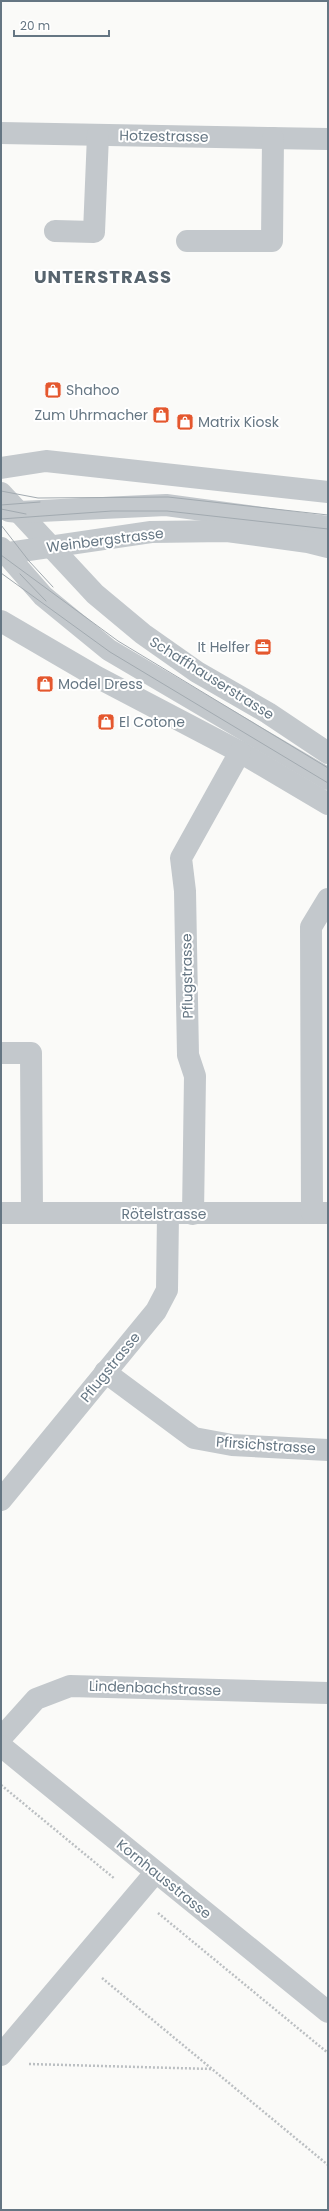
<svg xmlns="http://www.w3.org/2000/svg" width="329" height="2211" viewBox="0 0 329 2211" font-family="Poppins,sans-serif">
<rect width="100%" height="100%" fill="#fafaf8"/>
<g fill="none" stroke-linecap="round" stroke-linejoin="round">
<!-- path -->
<g stroke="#bbbfc2" stroke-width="2.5" stroke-dasharray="2 2" stroke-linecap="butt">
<polyline points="1,1785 115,1879"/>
<polyline points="158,1913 328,2053"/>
<polyline points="102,1978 328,2165"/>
<polyline points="29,2064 212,2069"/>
</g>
<!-- minor -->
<g stroke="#c3c8cc" stroke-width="22">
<polyline points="1,133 328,139"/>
<polyline points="55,231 94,232 98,135"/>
<polyline points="187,241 272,241 273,138"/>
<polyline points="1,468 46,461 328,492"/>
<polyline points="1,493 95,594 143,634 197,672 268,713 328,753"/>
<polyline points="9,511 19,512 166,505 328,527"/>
<polyline points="1,548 43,596 109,650 328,779"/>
<polyline points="1,554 151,532 227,531 308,542 328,547"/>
<polyline points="1,621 97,677 240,752 328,804"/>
<polyline points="1,1053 31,1053 32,1213"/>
<polyline points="1,1213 328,1213"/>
<polyline points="312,1213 311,927 328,899"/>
<polyline points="193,1214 195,1076 188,1055 185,891 181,858 240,752"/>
<polyline points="105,1372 194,1438 232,1445 328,1450"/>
<polyline points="1,1500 156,1311 167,1290 168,1214"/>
<polyline points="1,1738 36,1699 70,1686 328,1693"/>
<polyline points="1,1746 328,2012"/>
<polyline points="1,2055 155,1873"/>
</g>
<!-- tram -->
<g stroke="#a2aab0" stroke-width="1">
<polyline points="1,491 38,498 168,497 328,515"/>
<polyline points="1,505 40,502"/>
<polyline points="1,509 26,514"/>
<polyline points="1,519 112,511 167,511 328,529"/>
<polyline points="1,525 29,561 53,587"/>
<polyline points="1,555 118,641 328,768"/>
<polyline points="1,573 110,652 328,783"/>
<polyline points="20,574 46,601"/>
</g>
</g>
<!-- icons -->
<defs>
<g id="shop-square" transform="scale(0.9)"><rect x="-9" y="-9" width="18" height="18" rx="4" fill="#e4572e" stroke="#fff"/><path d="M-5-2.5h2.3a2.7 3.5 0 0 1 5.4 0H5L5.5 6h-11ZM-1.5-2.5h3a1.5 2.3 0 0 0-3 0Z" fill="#fff"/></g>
<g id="office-square" transform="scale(0.9)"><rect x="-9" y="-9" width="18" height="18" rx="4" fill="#e4572e" stroke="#fff"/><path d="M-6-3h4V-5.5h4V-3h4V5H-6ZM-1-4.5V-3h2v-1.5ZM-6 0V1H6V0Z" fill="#fff"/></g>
</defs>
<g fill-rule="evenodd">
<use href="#shop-square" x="53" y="390"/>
<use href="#shop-square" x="161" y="415"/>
<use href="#shop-square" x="185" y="422"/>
<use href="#office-square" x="263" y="647"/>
<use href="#shop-square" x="45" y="684"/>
<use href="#shop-square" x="106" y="722"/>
</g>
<g text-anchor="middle" stroke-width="4" stroke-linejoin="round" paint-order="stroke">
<!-- street labels -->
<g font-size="14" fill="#657683" stroke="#fff">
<text transform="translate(164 136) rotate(1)" y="5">Hotzestrasse</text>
<text transform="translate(105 540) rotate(-7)" y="5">Weinbergstrasse</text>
<text transform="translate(212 678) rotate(32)" y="5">Schaffhauserstrasse</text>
<text transform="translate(187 976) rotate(-91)" y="5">Pflugstrasse</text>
<text x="164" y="1219">Rötelstrasse</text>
<text transform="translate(110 1367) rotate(-51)" y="5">Pflugstrasse</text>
<text transform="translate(266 1445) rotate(4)" y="5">Pfirsichstrasse</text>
<text transform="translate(155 1688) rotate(2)" y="5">Lindenbachstrasse</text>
<text transform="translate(164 1879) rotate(39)" y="5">Kornhausstrasse</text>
</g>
<!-- poi labels -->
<g font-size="14" fill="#657683" stroke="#fff" text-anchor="start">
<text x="66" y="395">Shahoo</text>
<text x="148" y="420" text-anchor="end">Zum Uhrmacher</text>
<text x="198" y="427">Matrix Kiosk</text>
<text x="250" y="652" text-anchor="end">It Helfer</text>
<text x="58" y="689">Model Dress</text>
<text x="119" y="727">El Cotone</text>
</g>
<!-- district labels -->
<g font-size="18" font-weight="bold" letter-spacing="1" fill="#57646e" stroke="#fff">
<text x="103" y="283">UNTERSTRASS</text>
</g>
</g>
<!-- border -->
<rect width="329" height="2211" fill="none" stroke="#657683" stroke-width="4"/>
<!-- scale -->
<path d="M14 30v6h95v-6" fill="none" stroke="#657683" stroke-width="2"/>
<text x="20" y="30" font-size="12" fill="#657683" stroke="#ffffff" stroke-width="3" paint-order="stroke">20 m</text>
</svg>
